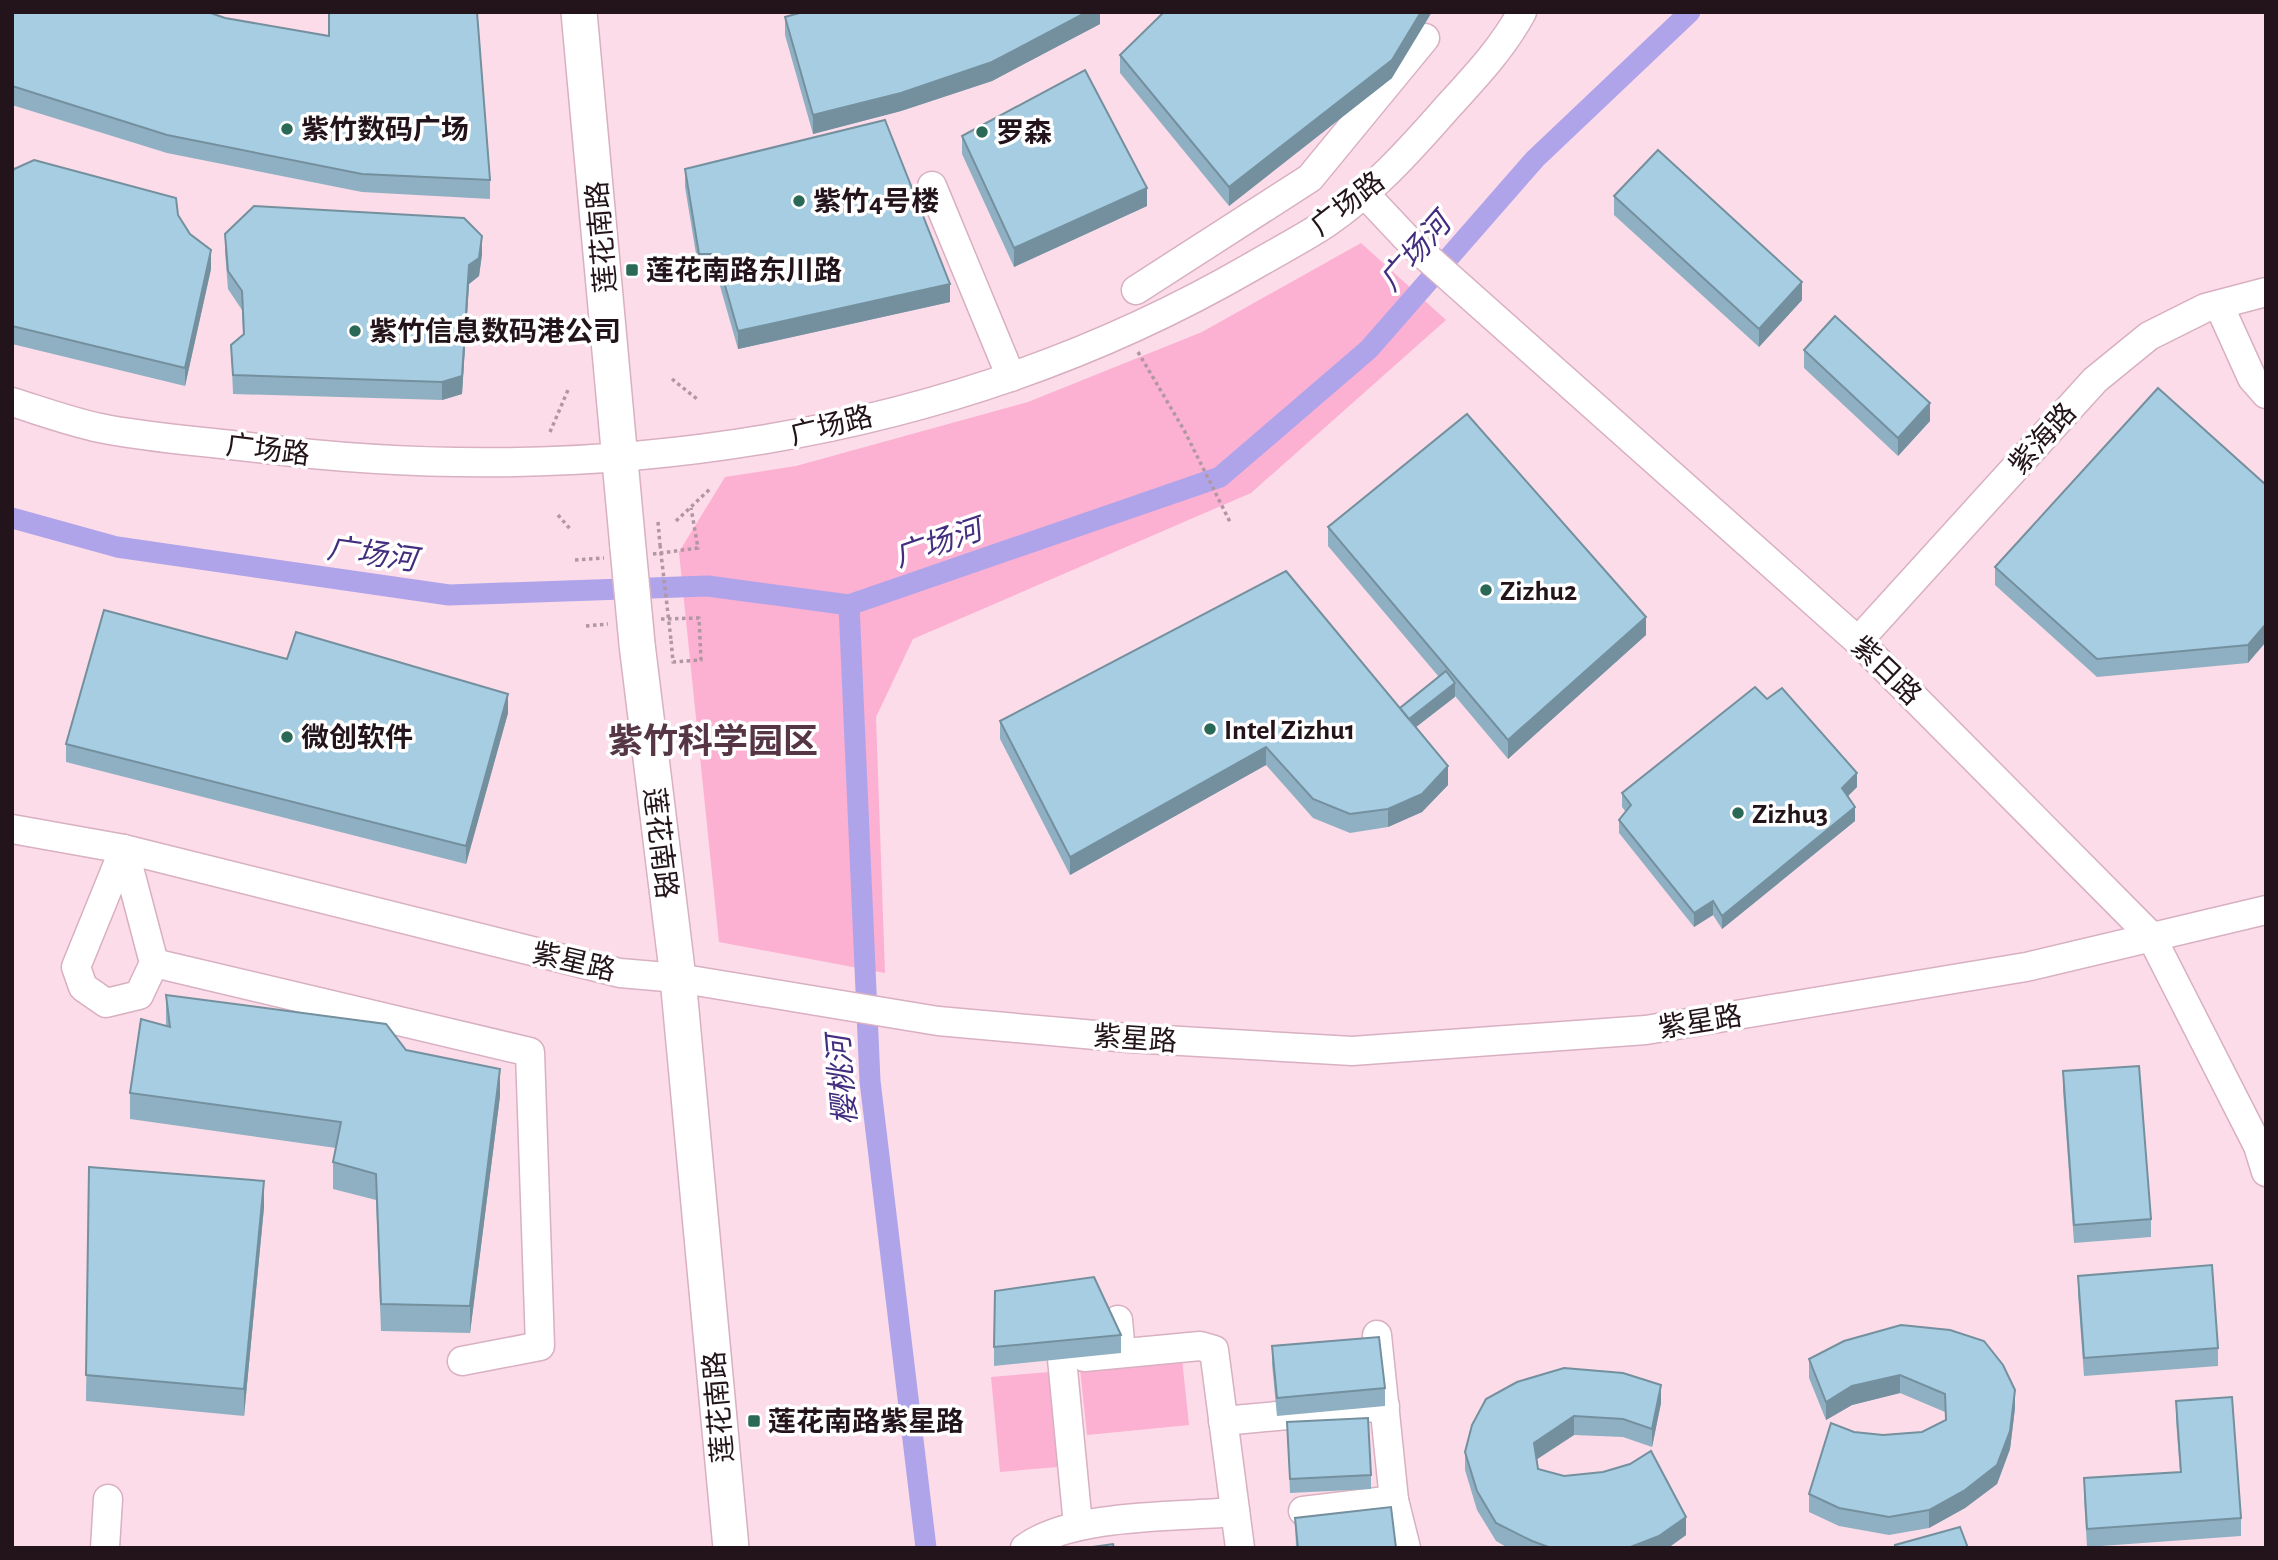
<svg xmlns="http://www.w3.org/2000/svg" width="2278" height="1560" viewBox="0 0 2278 1560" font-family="'Alegreya Sans','Noto Sans SC',sans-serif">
<rect width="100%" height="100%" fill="#fddce9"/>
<!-- green -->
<g fill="#fcb0d2">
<polygon points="1361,243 1446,320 1251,493 913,639 876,717 885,973 719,942 679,552 725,477 796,466 1028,402 1202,332"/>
<polygon points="1182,1359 1189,1425 1087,1435 1080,1369"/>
<polygon points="1049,1372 1058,1467 1000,1472 991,1377"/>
</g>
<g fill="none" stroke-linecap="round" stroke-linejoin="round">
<!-- canal -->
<g stroke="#afa4ea" stroke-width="21">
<polyline points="12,518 117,547 449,595 708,586 849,605 1220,477 1369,349 1535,159 1690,12"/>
<polyline points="849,605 870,1081 926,1548"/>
</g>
<!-- minor casing -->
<g stroke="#d8b0c1" stroke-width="31">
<g id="minor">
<polyline points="932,186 1011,377"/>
<polyline points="1364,193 1412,244 1858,641 2151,936 2258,1146 2266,1172"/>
<polyline points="1136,290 1310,178 1425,38"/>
<polyline points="2219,305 2252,378 2266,394"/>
<path d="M12,402c29,9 59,20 88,26 48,10 100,13 149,19 344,44 701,-5 1004,-181 24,-14 49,-27 72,-42 46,-31 84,-73 120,-114 29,-32 57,-61 77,-98"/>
<polyline points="1858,641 2095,380 2149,336 2205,308 2266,292"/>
<polyline points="12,829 124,849 620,973 678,978 938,1021 1129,1038 1352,1051 1646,1030 2026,967 2266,910"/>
<polygon points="124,849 154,963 139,995 106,1003 83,987 76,967"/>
<polyline points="154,963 530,1052 540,1346 462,1361"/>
<polyline points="1118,1320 1121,1353"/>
<polyline points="1377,1335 1394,1500 1406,1548"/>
<polyline points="1084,1357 1200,1346 1214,1350 1240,1548"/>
<polyline points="1062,1359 1078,1525"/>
<polyline points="1223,1421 1385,1406"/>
<polyline points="1303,1511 1394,1500"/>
<polyline points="105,1548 108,1499"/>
<path d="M1025,1548c48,-35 151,-31 210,-36"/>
</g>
</g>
<!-- major casing -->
<g stroke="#d8b0c1" stroke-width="38">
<g id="major">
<polyline points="579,12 628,548"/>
<polyline points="637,644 678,978 731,1548"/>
</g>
</g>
<!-- path -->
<g stroke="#b197a1" stroke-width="3.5" stroke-dasharray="3.5 3.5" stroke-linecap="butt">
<polyline points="1138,352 1184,430 1230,522"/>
<polyline points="672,379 697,399"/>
<polyline points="550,432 568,390"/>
<polyline points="558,515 571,530"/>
<polyline points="676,521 711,488"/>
<polyline points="658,522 660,545"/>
<polyline points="653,554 698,548 691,508"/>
<polyline points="575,560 604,558"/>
<polyline points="661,619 699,618 701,660 673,662 671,640"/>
<polyline points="586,626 608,624"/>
</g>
<!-- minor -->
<use href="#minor" stroke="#fff" stroke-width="28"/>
<!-- major -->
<use href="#major" stroke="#fff" stroke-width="35"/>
<!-- major-bridge casing -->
<g stroke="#d8b0c1" stroke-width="38" stroke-linecap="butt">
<polyline id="major-bridge" points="628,548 637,644"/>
</g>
<!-- path-bridge -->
<polyline stroke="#b197a1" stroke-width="3.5" stroke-dasharray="3.5 3.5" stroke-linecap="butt" points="660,545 671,640"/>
<!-- major-bridge -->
<use href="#major-bridge" stroke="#fff" stroke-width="35"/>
</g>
<!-- wall -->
<g fill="#8fb0c2">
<polygon points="12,12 490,180 490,199 362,192 167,153 12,105"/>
<polygon points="1100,12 1100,24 992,81 901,111 813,134 785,35 785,17"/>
<polygon points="1120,55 1392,78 1229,206 1120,73"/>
<polygon points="962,136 1147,206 1014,267 962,154"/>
<polygon points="685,169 950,302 738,349 716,272 699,272 685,187"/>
<polygon points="12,170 178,215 211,269 185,386 12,344"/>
<polygon points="1614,196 1802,300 1759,347 1614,215"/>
<polygon points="225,234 482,254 479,276 469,284 462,394 442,400 233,394 231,345 243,335 242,310 228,289 225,252"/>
<polygon points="1804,350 1930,421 1898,456 1804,368"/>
<polygon points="2266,485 2248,663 2097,677 1995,585 1995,567"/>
<polygon points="1328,527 1646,635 1508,759 1455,696 1416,727 1448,785 1422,812 1388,827 1350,833 1313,818 1266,765 1070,875 1000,739 1000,721 1400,708 1439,677 1328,546"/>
<polygon points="287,659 508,713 466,864 66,762 66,744"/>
<polygon points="1767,699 1857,787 1848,796 1855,821 1722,929 1713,915 1694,927 1619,833 1619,820 1626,812 1622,807 1622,793"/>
<polygon points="166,995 406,1050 500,1096 470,1333 381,1331 376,1200 333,1189 333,1162 336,1148 130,1119 130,1093 166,1026"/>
<polygon points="2063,1071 2151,1219 2151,1237 2074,1243 2063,1090"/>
<polygon points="89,1167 264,1207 244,1416 86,1401"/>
<polygon points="2078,1276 2218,1348 2218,1366 2084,1376 2078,1294"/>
<polygon points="1121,1335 1121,1353 994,1366 994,1347"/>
<polygon points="1844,1341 2015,1408 2010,1449 1997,1484 1965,1508 1929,1528 1889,1535 1839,1526 1809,1512 1809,1494 1854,1432 1883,1435 1922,1432 1945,1420 1945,1412 1900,1393 1852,1405 1826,1420 1809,1378 1809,1359"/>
<polygon points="1272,1346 1385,1388 1385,1406 1277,1416 1272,1364"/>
<polygon points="1564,1368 1661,1403 1652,1447 1623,1437 1574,1435 1536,1460 1538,1469 1686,1535 1668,1548 1508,1548 1496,1541 1477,1510 1465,1470 1465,1452"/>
<polygon points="2176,1401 2241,1518 2241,1536 2087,1547 2084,1497 2084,1478 2180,1472 2176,1420"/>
<polygon points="1287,1422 1371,1475 1371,1489 1290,1493"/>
<polygon points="1295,1518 1396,1548 1296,1548"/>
</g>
<!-- shaded-wall -->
<g fill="#74909e">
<polygon points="1087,12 1100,12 1100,24 992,81 901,111 813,134 813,115"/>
<polygon points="1421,12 1432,12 1392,78 1229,206 1229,187"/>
<polygon points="1147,188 1147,206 1014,267 1014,248"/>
<polygon points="482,236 482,254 479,276 469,284 462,394 442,400 442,382 469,265"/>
<polygon points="211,250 211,269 185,386 185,368"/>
<polygon points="1802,282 1802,300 1759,347 1759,329"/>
<polygon points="950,284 950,302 738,349 738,331"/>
<polygon points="1930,403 1930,421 1898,456 1898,438"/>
<polygon points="1646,617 1646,635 1508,759 1508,740"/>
<polygon points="2266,624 2266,642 2248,663 2248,645"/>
<polygon points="1455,683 1455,697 1407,734 1407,720"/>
<polygon points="508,694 508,713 466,864 466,846"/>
<polygon points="1266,747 1266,765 1070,875 1070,857"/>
<polygon points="1448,766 1448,785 1422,812 1388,827 1388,809"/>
<polygon points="1857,773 1857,787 1842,802 1842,788"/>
<polygon points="1855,807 1855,821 1722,929 1722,916"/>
<polygon points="1713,901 1713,915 1694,927 1694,913"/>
<polygon points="500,1069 500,1096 470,1333 470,1306"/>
<polygon points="264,1181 264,1207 244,1416 244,1389"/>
<polygon points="1900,1375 1900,1393 1852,1405 1826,1420 1826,1402 1852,1386"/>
<polygon points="1661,1385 1661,1403 1652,1447 1652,1429"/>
<polygon points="2015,1390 2015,1408 2010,1449 1997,1484 1965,1508 1929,1528 1929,1510"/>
<polygon points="1574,1416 1574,1435 1534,1461 1534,1443"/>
<polygon points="1686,1517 1686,1535 1668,1548 1628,1548"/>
</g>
<!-- building -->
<g fill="#a6cde2" stroke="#74909e" stroke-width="2">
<polygon points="12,12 208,12 225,18 329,36 329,12 477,12 490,180 362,174 167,135 12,86"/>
<polygon points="803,12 1087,12 992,62 901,93 813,115 785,17"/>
<polygon points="1164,12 1421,12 1392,60 1229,187 1120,55"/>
<polygon points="1085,70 1147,188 1014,248 962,136"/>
<polygon points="885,120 950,284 738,331 716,254 699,254 685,169"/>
<polygon points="1658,150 1802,282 1759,329 1614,196"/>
<polygon points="34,160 176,198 178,215 190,234 211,250 185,368 12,326 12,170"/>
<polygon points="254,206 464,218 482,236 479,258 469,265 462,376 442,382 233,375 231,345 244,334 242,291 228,271 225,234"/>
<polygon points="1835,316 1930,403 1898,438 1804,350"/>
<polygon points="2158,388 2266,485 2266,624 2248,645 2097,659 1995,567"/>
<polygon points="1467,414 1646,617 1508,740 1328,527"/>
<polygon points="1286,571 1448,766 1422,794 1388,809 1350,814 1313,799 1266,747 1070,857 1000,721"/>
<polygon points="104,610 287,659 296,632 508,694 466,846 66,744"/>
<polygon points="1446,671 1455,683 1409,719 1400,708"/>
<polygon points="1755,687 1767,699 1782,688 1857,773 1842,788 1855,807 1722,916 1713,901 1694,913 1619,820 1631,805 1622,793"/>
<polygon points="166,995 386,1024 406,1050 500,1069 470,1306 381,1304 376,1174 333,1162 341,1122 130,1093 141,1019 170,1027"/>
<polygon points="2139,1066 2151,1219 2074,1225 2063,1071"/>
<polygon points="89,1167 264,1181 244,1389 86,1375"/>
<polygon points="2212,1265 2218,1348 2084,1358 2078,1276"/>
<polygon points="1094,1277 1121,1335 994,1347 995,1291"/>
<polygon points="1901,1325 1950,1330 1984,1341 2003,1365 2015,1390 2010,1431 1997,1465 1965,1490 1929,1510 1889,1517 1839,1508 1809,1494 1831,1423 1854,1432 1883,1435 1922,1432 1946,1420 1945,1394 1900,1375 1852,1386 1826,1402 1809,1359 1844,1341"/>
<polygon points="1379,1337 1385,1388 1277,1398 1272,1346"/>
<polygon points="1564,1368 1623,1373 1661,1385 1652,1429 1623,1419 1574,1416 1534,1443 1538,1469 1564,1476 1603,1472 1630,1464 1651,1451 1686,1517 1659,1536 1628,1548 1551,1548 1532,1541 1496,1523 1477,1491 1465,1452 1472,1425 1486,1399 1517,1382"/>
<polygon points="2232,1397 2241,1518 2087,1529 2084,1478 2181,1472 2176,1401"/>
<polygon points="1368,1418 1371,1475 1290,1479 1287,1422"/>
<polygon points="1391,1507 1396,1548 1298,1548 1295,1518"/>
<polygon points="1960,1527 1968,1548 1896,1548 1895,1545"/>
<polygon points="1113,1544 1114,1548 1085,1548"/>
</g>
<!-- markers -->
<g fill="#296956" stroke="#fff" stroke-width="2.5">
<circle cx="287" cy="129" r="7"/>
<circle cx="982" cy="132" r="7"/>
<circle cx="799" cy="201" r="7"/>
<rect x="625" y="263" width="14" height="14" rx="3.5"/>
<circle cx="355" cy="331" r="7"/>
<circle cx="1486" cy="590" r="7"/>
<circle cx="1210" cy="729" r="7"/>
<circle cx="287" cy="737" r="7"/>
<circle cx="1738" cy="813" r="7"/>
<rect x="747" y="1414" width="14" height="14" rx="3.5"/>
</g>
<g text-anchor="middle" stroke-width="7" stroke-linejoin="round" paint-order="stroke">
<!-- poi labels -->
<g font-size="28" font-weight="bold" fill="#22141a" stroke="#fff" text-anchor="start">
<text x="301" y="139">紫竹数码广场</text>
<text x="996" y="142">罗森</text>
<text x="813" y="211">紫竹4号楼</text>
<text x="646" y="280">莲花南路东川路</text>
<text x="369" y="341">紫竹信息数码港公司</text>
<text x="1500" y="600">Zizhu2</text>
<text x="1224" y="739">Intel Zizhu1</text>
<text x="301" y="747">微创软件</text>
<text x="1752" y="823">Zizhu3</text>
<text x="768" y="1431">莲花南路紫星路</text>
</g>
<!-- street labels -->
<g font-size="28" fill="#22141a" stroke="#fff">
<text transform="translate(1347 203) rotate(-38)" y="10">广场路</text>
<text transform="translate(601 237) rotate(-95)" y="10">莲花南路</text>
<text transform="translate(831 425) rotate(-14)" y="10">广场路</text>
<text transform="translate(2042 438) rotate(-48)" y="10">紫海路</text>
<text transform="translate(268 449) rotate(7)" y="10">广场路</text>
<text transform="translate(1887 670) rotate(44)" y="10">紫日路</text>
<text transform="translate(661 843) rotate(83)" y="10">莲花南路</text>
<text transform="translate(574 961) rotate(13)" y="10">紫星路</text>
<text transform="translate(1700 1021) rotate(-9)" y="10">紫星路</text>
<text transform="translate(1135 1038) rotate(4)" y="10">紫星路</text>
<text transform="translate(718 1407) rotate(-95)" y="10">莲花南路</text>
</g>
<!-- water labels -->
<g font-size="30" font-style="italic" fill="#432d7e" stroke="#fff">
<text transform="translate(1415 252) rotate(-49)" y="10">广场河</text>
<text transform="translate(938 543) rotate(-19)" y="10">广场河</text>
<text transform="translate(372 554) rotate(8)" y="10">广场河</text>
<text transform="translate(842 1080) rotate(-95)" y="10">樱桃河</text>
</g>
<!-- district labels -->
<g font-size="35" font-weight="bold" fill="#563645" stroke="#fff">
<text x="713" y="753">紫竹科学园区</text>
</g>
</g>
<!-- border -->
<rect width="2278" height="1560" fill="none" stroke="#22141a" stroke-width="28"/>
</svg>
